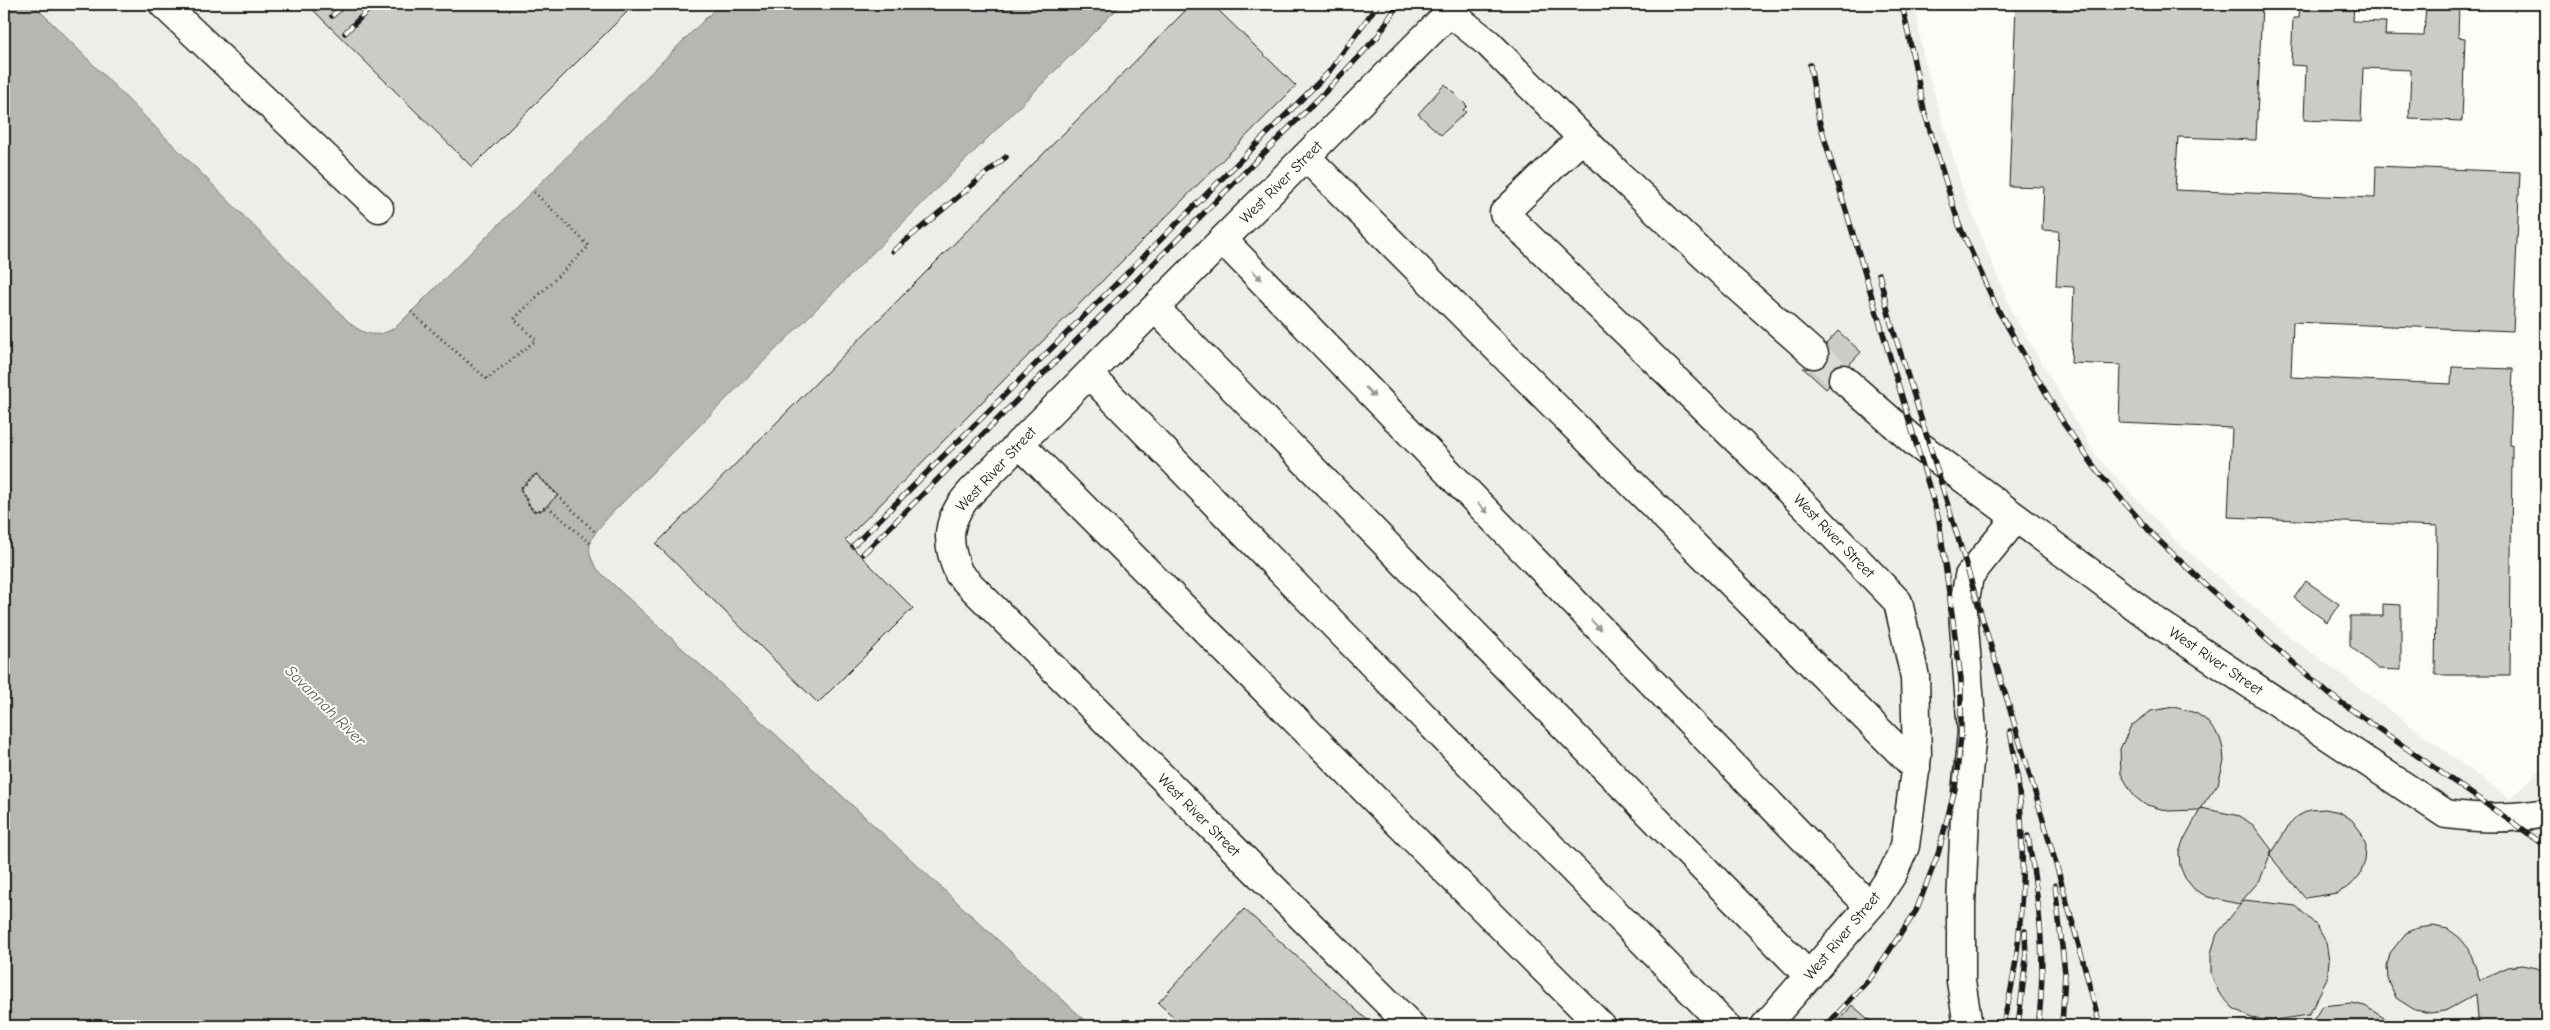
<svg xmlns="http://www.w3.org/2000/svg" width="2550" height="1030" viewBox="0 0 2550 1030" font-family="'Comic Neue',sans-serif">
<rect width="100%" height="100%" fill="#fdfcf7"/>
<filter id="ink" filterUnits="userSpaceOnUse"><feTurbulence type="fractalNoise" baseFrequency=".02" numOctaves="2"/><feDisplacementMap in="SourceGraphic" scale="10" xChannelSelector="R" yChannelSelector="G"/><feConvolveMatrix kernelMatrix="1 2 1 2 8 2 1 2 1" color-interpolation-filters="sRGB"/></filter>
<g filter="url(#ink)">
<!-- built -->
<g fill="#eeede9">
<polygon points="33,4 720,4 398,325 387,333 375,335 362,332 351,324"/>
<polygon points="1122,4 1915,4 1923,55 1962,188 2012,312 2096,456 2180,545 2286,634 2510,799 2546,764 2546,1026 1091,1026 602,574 592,562 589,547 593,534 615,510"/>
</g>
<!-- water -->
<path fill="#b7b6b2" stroke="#797876" d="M4,4h29l318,320c16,13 31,14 47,1l322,-321h402l-507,506c-19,21 -39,37 -13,64l489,452h-1087z"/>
<!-- building -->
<g fill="#cccbc8" stroke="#1c1c1c">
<polygon points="307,4 635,4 472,167"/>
<polygon points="1192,4 1212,4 1296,86 845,540 913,608 818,703 656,544"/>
<polygon points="2016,4 2262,4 2256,140 2178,137 2175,190 2375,198 2376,166 2520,172 2513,331 2293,322 2291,377 2451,384 2452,367 2513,369 2510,445 2512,445 2510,675 2435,675 2437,526 2228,517 2232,428 2119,423 2121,365 2071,363 2074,287 2056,286 2059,231 2042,230 2044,187 2009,186"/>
<polygon points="2300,4 2354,4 2353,21 2386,22 2385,35 2424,36 2426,4 2459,4 2458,37 2465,38 2462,121 2409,119 2411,70 2363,68 2361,122 2304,120 2306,66 2291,65 2293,18 2299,18"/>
<polygon points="1445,84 1467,106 1463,110 1466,112 1441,135 1418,114"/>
<polygon points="1838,331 1861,352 1849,365 1838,364 1832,368 1828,376 1829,386 1826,389 1803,368 1818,369 1825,365 1829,357 1826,344"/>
<polygon points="536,474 558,495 542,510 533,511 520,489"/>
<polygon points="2306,581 2339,604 2327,622 2294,598"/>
<polygon points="2383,604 2401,605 2401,670 2378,669 2350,646 2350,616 2383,616"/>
<polygon points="2174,707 2196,713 2206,720 2220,738 2223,749 2224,761 2218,784 2199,810 2168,811 2144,804 2134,796 2121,774 2120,749 2131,726 2151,711"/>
<polygon points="2201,808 2240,816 2253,825 2272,850 2260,880 2239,904 2208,897 2195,890 2185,878 2180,866 2179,853 2183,841"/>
<polygon points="2325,809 2340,812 2352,820 2361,832 2366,846 2365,861 2360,875 2350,886 2337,893 2305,898 2270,856 2289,825 2298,816 2310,810"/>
<polygon points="2244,900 2296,906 2317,926 2326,942 2329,961 2327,979 2309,1015 2269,1021 2251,1018 2233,1008 2219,993 2211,974 2211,953 2217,934"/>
<polygon points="1244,909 1374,1026 1184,1026 1158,1003"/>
<polygon points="2433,926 2448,929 2460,938 2469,949 2480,980 2508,967 2523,965 2537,968 2546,974 2546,1026 2481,1026 2478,1018 2476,994 2445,1011 2430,1013 2415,1010 2396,998 2388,979 2387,966 2390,953 2406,933 2418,928"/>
<polygon points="2351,1003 2365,1006 2397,1026 2310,1026 2322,1006"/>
<polygon points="1852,1005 1876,1026 1834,1026"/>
</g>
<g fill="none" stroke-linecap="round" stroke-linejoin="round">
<!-- minor-tunnel -->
<polyline stroke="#dbdad6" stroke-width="28" stroke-dasharray="28 14" stroke-linecap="butt" points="1814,354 1843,379"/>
<!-- minor casing -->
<g stroke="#1c1c1c" stroke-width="31">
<g id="minor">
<polyline points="163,4 379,208"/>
<polyline points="1449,12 1489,44 1618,174 1727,277 1814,354"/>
<polyline points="1582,138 1504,213 1806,507 1898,602 1915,677 1917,756 1905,846 1893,873 1876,899 1765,1026"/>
<polyline points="1306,157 1916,768"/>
<polyline points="1223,240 1869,906"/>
<polyline points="1155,308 1809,976"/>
<polyline points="1089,374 1726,1026"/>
<path d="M1843,379l74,65 241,179 288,191c35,5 66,5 100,-1"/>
<polyline points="1019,443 1601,1026"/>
<path d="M1411,1026l-452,-452c-14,-33 -13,-55 12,-82l487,-488"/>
<polyline points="1968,1026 1961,981 1961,905 1966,793 1972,732 1963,612 1969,576 2016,518"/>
</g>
</g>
<!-- path -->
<g stroke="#1c1c1c" stroke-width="3" stroke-dasharray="1 4" stroke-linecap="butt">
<polyline points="411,312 487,379 536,340 514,319 589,246 533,191"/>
<polyline points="590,543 547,506 542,510 533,511 520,489 536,474 595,532"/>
</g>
<!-- minor -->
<use href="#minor" stroke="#fdfcf7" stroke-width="28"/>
<!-- rail casing -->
<g stroke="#1c1c1c" stroke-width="5.5">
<g id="rail">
<polyline points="1902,4 1925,114 1959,225 1998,310 2064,424 2098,472 2153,535 2213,592 2329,694 2546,846"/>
<polyline points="332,16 345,4"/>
<polyline points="345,33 374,4"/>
<polyline points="1810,65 1819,120 1832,164 1939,520 1961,679 1961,736 1955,789 1938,854 1916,911 1873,975 1826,1026"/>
<polyline points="893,251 1006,157"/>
<path d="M1879,274l12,49c37,115 72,231 107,347 36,118 72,237 102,356"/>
<polyline points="853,546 1328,73 1378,4"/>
<polyline points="863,554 1336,81 1378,36 1398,4"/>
<path d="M2028,836c11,66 19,123 10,190"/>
<polyline points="2055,885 2065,973 2062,1026"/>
<path d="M2002,1026c25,-84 26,-209 8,-295"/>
<polyline points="2018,1026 2026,959 2025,931"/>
</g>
</g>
<!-- rail -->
<use href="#rail" stroke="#fdfcf7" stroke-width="4" stroke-dasharray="11" stroke-linecap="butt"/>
</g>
<!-- one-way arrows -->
<defs><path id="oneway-solid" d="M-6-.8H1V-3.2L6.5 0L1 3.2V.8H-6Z" transform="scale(1.25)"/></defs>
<g fill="#989794">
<use href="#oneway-solid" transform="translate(1257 275) rotate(46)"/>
<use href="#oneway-solid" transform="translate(1370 392) rotate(46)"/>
<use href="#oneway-solid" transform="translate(1483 508) rotate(46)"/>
<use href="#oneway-solid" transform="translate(1596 625) rotate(46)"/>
</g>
</g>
<g text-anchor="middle" stroke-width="4" stroke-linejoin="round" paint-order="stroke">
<!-- street labels -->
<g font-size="15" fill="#1c1c1c" stroke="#fdfcf7">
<text transform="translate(1281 182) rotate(-45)" y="5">West River Street</text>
<text transform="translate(996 469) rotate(-47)" y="5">West River Street</text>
<text transform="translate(1834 536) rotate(46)" y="5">West River Street</text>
<text transform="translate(2216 661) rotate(34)" y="5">West River Street</text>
<text transform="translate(1199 815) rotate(45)" y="5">West River Street</text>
<text transform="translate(1842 936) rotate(-50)" y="5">West River Street</text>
</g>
<!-- water labels -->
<g font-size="16" font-style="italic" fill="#5a5a58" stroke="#fdfcf7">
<text transform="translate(326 705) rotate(45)" y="6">Savannah River</text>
</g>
</g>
<!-- margin -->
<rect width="2550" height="1030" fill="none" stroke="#fdfcf7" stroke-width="20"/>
<rect x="10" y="10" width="2530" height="1010" fill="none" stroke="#1c1c1c" stroke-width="2" filter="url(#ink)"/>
</svg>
